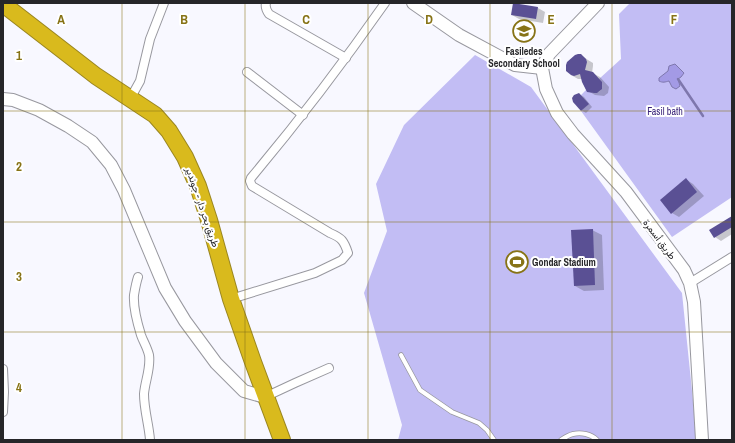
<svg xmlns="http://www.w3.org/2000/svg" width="735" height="443" viewBox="0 0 735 443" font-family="'Archivo Narrow',Vazirmatn,sans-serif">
<rect width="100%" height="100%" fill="#f8f8ff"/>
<!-- green -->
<g fill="#c2bdf4">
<path d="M630,3h102v194l-60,40 -91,-126 7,-7 -7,-9 6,-6c5,4 8,5 13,2 3,-4 3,-8 -1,-12l22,-20 -2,-45z"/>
<polygon points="475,55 531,87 682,293 697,440 398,440 402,425 364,293 387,231 376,184 404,125"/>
</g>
<!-- water -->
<path fill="#a39ae5" stroke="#7e77ad" d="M675,64l9,9 -3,4 -3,2 2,7 -4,3 -4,-2 -3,-6c-4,1 -6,2 -10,0v-3l9,-7 1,-5z"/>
<!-- shadow -->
<g fill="#0003">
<polygon points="514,4 538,8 545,12 543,23 519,19 512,15"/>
<polygon points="581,55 588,60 593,63 593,66 592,73 600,77 609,87 608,93 604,96 595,95 588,91 582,79 578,79 571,75"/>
<polygon points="579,94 584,97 592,107 586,113 581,110"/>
<polygon points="687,180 693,184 704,196 679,217 672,213"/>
<polygon points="732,217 732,234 721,241 715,237"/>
<polygon points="592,230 602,235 604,290 584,291 575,286"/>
</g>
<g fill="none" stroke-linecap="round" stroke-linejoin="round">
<!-- stream -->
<polyline stroke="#7e77ad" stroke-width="2.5" points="678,79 703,116"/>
</g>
<!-- building -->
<g fill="#5a5094">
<polygon points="513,3 538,7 536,19 511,15"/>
<polygon points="578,54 581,54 586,59 587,62 585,70 593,72 602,82 602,89 597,93 594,93 587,92 582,82 580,74 574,76 571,75 566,71 566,65 567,62 575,55"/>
<polygon points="579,93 589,104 581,111 573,102 572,98 574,95"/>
<polygon points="686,178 697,192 671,214 660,200"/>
<polygon points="732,216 732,227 714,238 709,230"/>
<polygon points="593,229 595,285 574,286 571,230"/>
</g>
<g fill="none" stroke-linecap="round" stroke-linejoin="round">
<!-- lane casing -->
<g stroke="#98989f" stroke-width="5.5">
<g id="lane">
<polyline points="401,355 420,390 452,412 479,423 487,430 494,440"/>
<path d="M561,440c3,-2 8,-5 12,-6 8,-2 18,0 24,6"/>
</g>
</g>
<!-- street casing -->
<g stroke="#98989f" stroke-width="10">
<g id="street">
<path d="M266,3c-1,4 0,7 3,11l77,44"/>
<polyline points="247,72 303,115"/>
<polyline points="130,99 140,81 150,39 164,3"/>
<path d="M138,277c-2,6 -3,12 -4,18 -1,13 3,27 7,40 2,6 6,12 8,20 2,13 -4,26 -5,39 0,16 5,31 6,46"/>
<polyline points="690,283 732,257"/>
<path d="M231,299l84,-26 27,-13 6,-7c-4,-12 -6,-15 -18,-20l-78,-47 -2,-5 1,-3c47,-56 92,-115 134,-175"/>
<polyline points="3,369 4,392 3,412"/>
<polyline points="265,397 295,383 329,368"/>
</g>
</g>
<!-- secondary casing -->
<g stroke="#98989f" stroke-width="14">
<g id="secondary">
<polyline points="413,3 459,35 515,65 542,68"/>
<polyline points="542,68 546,89 557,113 573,134 626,192 684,270 690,283 694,302 702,440"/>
<polyline points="542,68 549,54 598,3"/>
<polyline points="3,99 13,100 39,110 68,126 92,142 111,165 124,190 165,288 185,321 216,363 244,391 265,397"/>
</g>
</g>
<!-- highway casing -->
<g stroke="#9a8621" stroke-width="18">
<polyline id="highway" points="3,4 96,76 155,115 169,131 185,157 198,186 209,220 231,299 253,362 282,440"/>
</g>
<!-- lane -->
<use href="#lane" stroke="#fff" stroke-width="4"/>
<!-- street -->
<use href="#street" stroke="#fff" stroke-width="8"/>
<!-- secondary -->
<use href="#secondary" stroke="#fff" stroke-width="12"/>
<!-- highway -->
<use href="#highway" stroke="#d9ba1d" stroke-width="16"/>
</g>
<!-- grid -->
<path fill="none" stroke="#877316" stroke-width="1" stroke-opacity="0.55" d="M122,3v437M245,3v437M368,3v437M490,3v437M612,3v437M3,111h729M3,222h729M3,332h729"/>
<!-- icons -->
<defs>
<g id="school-ring" transform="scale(1.15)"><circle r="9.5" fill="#fff" stroke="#877316" stroke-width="1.5"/><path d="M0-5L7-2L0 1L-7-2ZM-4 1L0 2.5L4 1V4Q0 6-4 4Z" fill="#877316"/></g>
<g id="stadium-ring" transform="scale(1.15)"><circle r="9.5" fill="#fff" stroke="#877316" stroke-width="1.5"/><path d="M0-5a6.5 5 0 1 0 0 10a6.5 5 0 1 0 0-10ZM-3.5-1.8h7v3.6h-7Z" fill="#877316"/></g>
</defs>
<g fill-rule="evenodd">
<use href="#school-ring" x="524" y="31"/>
<use href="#stadium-ring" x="517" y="262"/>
</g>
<g text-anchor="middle" stroke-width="4" stroke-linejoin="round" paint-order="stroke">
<!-- poi labels -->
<g font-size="10" font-weight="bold" fill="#262629" stroke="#fff">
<text x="524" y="55">Fasiledes<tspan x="524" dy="12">Secondary School</tspan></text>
<text x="532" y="266" text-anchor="start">Gondar Stadium</text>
</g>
<!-- park labels -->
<g font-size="10" fill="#392379" stroke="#fff">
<text x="665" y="115">Fasil bath</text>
</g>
<!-- street labels -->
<g font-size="10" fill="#262629" stroke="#fff">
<text transform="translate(203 207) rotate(71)" y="4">طريق بحر دار - جوندير</text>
<text transform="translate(660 239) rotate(53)" y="4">طريق أسمرة</text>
</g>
</g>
<g font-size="13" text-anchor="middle" font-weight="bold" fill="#877316" stroke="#fff" stroke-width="4" stroke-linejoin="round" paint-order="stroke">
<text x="61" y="24">A</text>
<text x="184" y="24">B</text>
<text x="306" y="24">C</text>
<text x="429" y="24">D</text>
<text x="551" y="24">E</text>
<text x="674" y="24">F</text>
<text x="19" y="60">1</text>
<text x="19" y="171">2</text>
<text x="19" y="281">3</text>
<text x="19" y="392">4</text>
</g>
<!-- border -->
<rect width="735" height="443" fill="none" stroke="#262629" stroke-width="8"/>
</svg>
